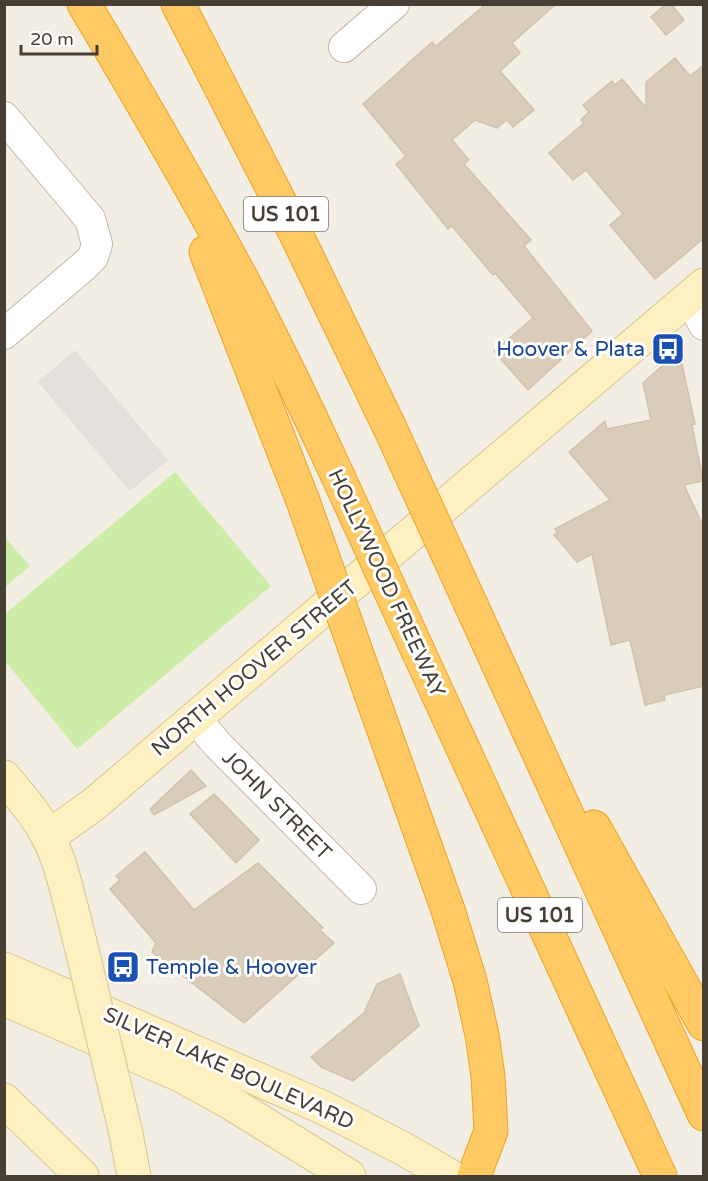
<svg xmlns="http://www.w3.org/2000/svg" width="708" height="1181" viewBox="0 0 708 1181" font-family="'Varela Round',sans-serif">
<rect width="100%" height="100%" fill="#f3eee3"/>
<!-- green -->
<g fill="#cdeca7">
<polygon points="175,472 271,586 77,749 5,661 5,614"/>
<polygon points="4,536 30,566 5,587 4,587"/>
</g>
<!-- parking -->
<polygon fill="#e3e0dc" points="75,350 168,460 130,491 38,382"/>
<!-- building -->
<g fill="#d9cdba" stroke="#d2c2aa" stroke-width="1.5">
<polygon points="486,4 556,4 512,43 520,53 500,71 534,110 513,127 507,120 497,128 475,120 452,140 469,160 464,164 531,240 524,246 592,331 528,390 494,351 533,318 495,273 493,275 452,226 448,229 396,164 406,156 363,104 432,42 436,46"/>
<polygon points="666,4 671,4 684,20 666,35 651,17"/>
<polygon points="675,58 690,76 704,65 704,238 655,279 610,225 623,214 586,170 573,180 549,153 584,123 581,120 589,112 583,105 612,81 615,85 622,79 646,108 646,82"/>
<polygon points="679,351 695,424 692,425 703,481 684,485 704,528 704,686 664,695 665,700 645,705 630,640 611,645 592,554 577,562 554,535 558,533 555,529 610,500 569,452 605,421 607,429 651,420 643,383"/>
<polygon points="191,770 206,786 154,815 150,809"/>
<polygon points="214,794 259,840 236,863 190,814"/>
<polygon points="145,852 194,910 258,863 323,928 320,930 334,943 244,1023 152,952 156,943 110,889 120,880 116,876"/>
<polygon points="400,974 419,1026 353,1081 321,1067 311,1057 364,1013 377,984"/>
</g>
<g fill="none" stroke-linecap="round" stroke-linejoin="round">
<!-- street casing -->
<g stroke="#c3b9a8" stroke-width="32">
<g id="street">
<polyline points="344,47 394,4"/>
<polyline points="4,117 90,219 97,244 93,257 85,265 4,334"/>
<polyline points="689,297 704,325"/>
<polyline points="195,718 217,744 361,889"/>
</g>
</g>
<!-- secondary casing -->
<g stroke="#d8c48e" stroke-width="35">
<g id="secondary">
<path d="M4,777c16,19 33,38 44,60 14,26 19,57 27,84"/>
<polyline points="48,837 93,805 704,285"/>
<polyline points="4,969 324,1108 402,1148 450,1176"/>
<polyline points="4,999 180,1075 229,1102 349,1176"/>
<polyline points="4,1100 82,1176"/>
<polyline points="125,1129 134,1176"/>
</g>
</g>
<!-- highway casing -->
<g stroke="#eda224" stroke-width="35">
<g id="highway">
<path d="M84,4c53,89 105,178 154,268 35,66 67,133 98,200"/>
<polyline points="178,4 294,230 389,426"/>
<polyline points="206,252 303,501"/>
<polyline points="472,607 704,1114"/>
<polyline points="419,653 660,1176"/>
<polyline points="371,694 448,910 470,981 482,1035 488,1076 491,1131 474,1176"/>
<polyline points="594,827 704,1024"/>
</g>
</g>
<!-- street -->
<use href="#street" stroke="#fff" stroke-width="30"/>
<!-- secondary -->
<use href="#secondary" stroke="#fff0c2" stroke-width="33"/>
<!-- highway -->
<use href="#highway" stroke="#ffca63" stroke-width="33"/>
<!-- secondary-bridge casing -->
<g stroke="#d8c48e" stroke-width="35" stroke-linecap="butt">
<polyline id="secondary-bridge" points="75,921 125,1129"/>
</g>
<!-- highway-bridge casing -->
<g stroke="#eda224" stroke-width="35" stroke-linecap="butt">
<g id="highway-bridge">
<polyline points="389,426 472,607"/>
<polyline points="336,472 419,653"/>
<polyline points="303,501 371,694"/>
</g>
</g>
<!-- secondary-bridge -->
<use href="#secondary-bridge" stroke="#fff0c2" stroke-width="33"/>
<!-- highway-bridge -->
<use href="#highway-bridge" stroke="#ffca63" stroke-width="33"/>
</g>
<!-- icons -->
<defs>
<g id="bus-square" transform="scale(1.725)"><rect x="-9" y="-9" width="18" height="18" rx="4" fill="#1a4fb4" stroke="#fff"/><path d="M-5-6H5V4H4V6H2V4H-2V6H-4V4H-5ZM-3.5-4V0h7V-4ZM-3.5 1.2v1.5H-2V1.2ZM2 1.2v1.5H3.5V1.2Z" fill="#fff"/></g>
</defs>
<g fill-rule="evenodd">
<use href="#bus-square" x="668" y="349"/>
<use href="#bus-square" x="123" y="967"/>
</g>
<g text-anchor="middle" stroke-width="6" stroke-linejoin="round" paint-order="stroke">
<!-- shield labels -->
<g fill="#fff" stroke="#7e7870" stroke-width="1.5">
<rect x="244" y="197" width="84" height="34" rx="4.5"/>
<rect x="498" y="898" width="84" height="34" rx="4.5"/>
</g>
<g font-size="20" font-weight="bold" fill="#463e33">
<text x="286" y="221">US 101</text>
<text x="540" y="922">US 101</text>
</g>
<!-- transit labels -->
<g font-size="21" fill="#164399" stroke="#fff" text-anchor="end">
<text x="645" y="356">Hoover &amp; Plata</text>
<text x="146" y="974" text-anchor="start">Temple &amp; Hoover</text>
</g>
<!-- street labels -->
<g font-size="21" fill="#463e33" stroke="#fff">
<text transform="translate(387 583) rotate(65)" y="7">HOLLYWOOD FREEWAY</text>
<text transform="translate(254 668) rotate(-40)" y="7">NORTH HOOVER STREET</text>
<text transform="translate(277 805) rotate(45)" y="7">JOHN STREET</text>
<text transform="translate(229 1068) rotate(24)" y="7">SILVER LAKE BOULEVARD</text>
</g>
</g>
<!-- border -->
<rect width="708" height="1181" fill="none" stroke="#463e33" stroke-width="12"/>
<!-- scale -->
<path d="M21 45v9h76v-9" fill="none" stroke="#463e33" stroke-width="3"/>
<text x="30" y="45" font-size="18" fill="#463e33" stroke="#ffffff" stroke-width="4.5" paint-order="stroke">20 m</text>
</svg>
